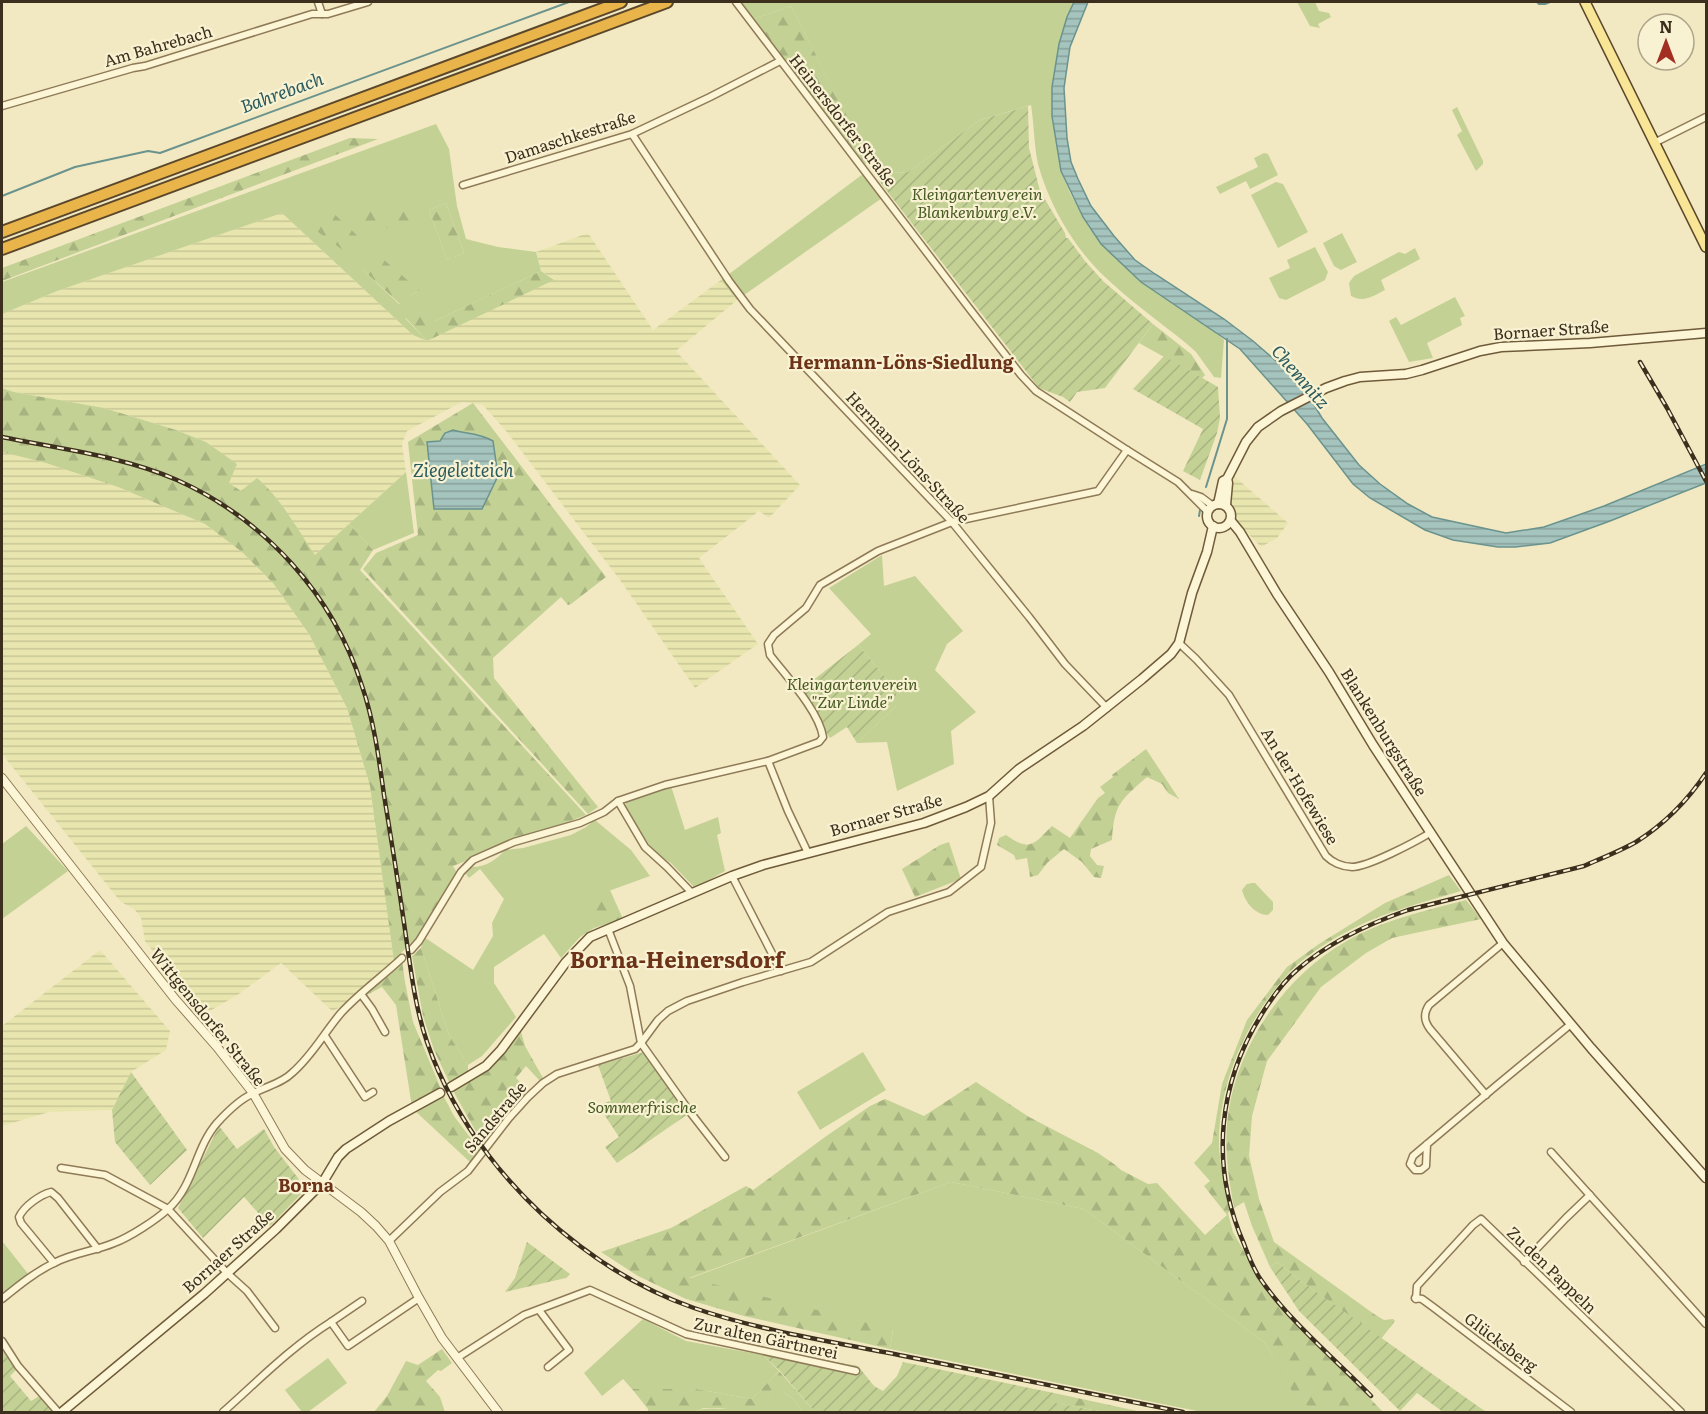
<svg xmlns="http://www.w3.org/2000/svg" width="1708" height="1414" viewBox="0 0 1708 1414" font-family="Literata,serif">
<defs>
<pattern id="farmland-rules" width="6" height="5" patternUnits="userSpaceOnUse" patternTransform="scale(1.5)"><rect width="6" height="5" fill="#e8e6ae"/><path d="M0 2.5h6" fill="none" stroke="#c8c695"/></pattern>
<pattern id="forest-firs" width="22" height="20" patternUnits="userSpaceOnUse" patternTransform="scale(1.5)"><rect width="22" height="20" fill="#c3d195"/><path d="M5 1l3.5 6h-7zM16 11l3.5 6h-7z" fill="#a8b480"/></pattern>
<pattern id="garden-furrows" width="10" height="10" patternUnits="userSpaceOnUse" patternTransform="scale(1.5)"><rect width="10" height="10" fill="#c3d195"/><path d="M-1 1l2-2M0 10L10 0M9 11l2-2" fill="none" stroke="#a8b480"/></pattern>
<pattern id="water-rules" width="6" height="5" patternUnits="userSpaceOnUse" patternTransform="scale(1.5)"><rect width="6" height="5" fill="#a5c4be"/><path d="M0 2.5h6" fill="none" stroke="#88a09a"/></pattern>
</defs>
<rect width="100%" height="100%" fill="#f2e9c2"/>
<!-- farmland -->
<g fill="url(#farmland-rules)">
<polygon points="282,213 413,335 427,341 554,279 541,271 536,252 588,233 653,330 721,280 737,300 676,351 800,485 769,518 759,511 699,558 758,644 695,688 620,580 506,431 483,405 462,402 407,431 402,444 406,472 315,555 279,502 265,485 241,491 229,483 236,464 206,442 176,430 104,408 14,392 2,388 2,314 57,291"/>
<polygon points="2,452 46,463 118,487 205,524 242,552 273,583 309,634 347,708 370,786 395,969 363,997 332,1011 281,963 239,994 203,1015 145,941 141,918 135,910 120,901 2,754"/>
<polygon points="1234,476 1288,523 1277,538 1261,547 1235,520 1235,508 1229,501"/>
<polygon points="100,950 170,1031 166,1050 131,1072 112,1110 49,1112 2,1126 2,1026"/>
</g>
<!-- green -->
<g fill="#c3d195" fill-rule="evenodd">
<path d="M741,2h333l-7,15 -8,27 -7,43v29l9,56 9,21 13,24 141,123 -3,38 -7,-1 -18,-25 -9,-8c-27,-22 -57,-43 -82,-67 -31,-29 -56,-72 -67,-113 -4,-19 -4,-40 -7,-59l-51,15 -72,52 -16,1 -12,9 -89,-176 -38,13z"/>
<polygon points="1297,2 1315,2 1319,11 1329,13 1331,17 1318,24 1320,28 1310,26"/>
<polygon points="1457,107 1483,161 1483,164 1476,171 1457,135 1462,131 1452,110"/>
<path d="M436,124l13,25 8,57 9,33 32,8 38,5 5,19 -106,50 -30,-3 22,23 -14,-6 -131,-122 -225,78 -55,23v-32zM446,203l18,50 -17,7 -18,-50zM362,269l56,21v1l-19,13z"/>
<polygon points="1264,153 1268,154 1278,175 1250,189 1246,181 1220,194 1216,187 1258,167 1254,158"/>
<polygon points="863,174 882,198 737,300 721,280"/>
<polygon points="1276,182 1283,184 1308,232 1278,248 1251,195"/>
<polygon points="1342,233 1357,262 1341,270 1334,266 1323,243"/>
<polygon points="1315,247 1328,272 1325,280 1286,300 1279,298 1269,278 1290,268 1287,260"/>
<path d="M1415,248l5,11 -39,21 4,10c-12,6 -21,13 -34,6l-2,-13 5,-7 45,-24 6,2z"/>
<polygon points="1455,297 1465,316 1460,318 1462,325 1427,343 1433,358 1409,362 1389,321 1396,317 1401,325"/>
<polygon points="406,472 414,533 373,550 349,524"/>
<polygon points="882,555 884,586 915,576 963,631 947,644 935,670 976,712 951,731 954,764 897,791 887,742 857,743 896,706 896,690 858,645 871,634 829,588"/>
<polygon points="671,786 685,830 718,817 721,833 717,835 725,871 695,888 671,863 655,854 625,807 626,801"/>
<path d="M595,820l36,30 19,26 -69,25 13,27 -14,9 -19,21 -17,-24 -50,33v16l22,34 -34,39 -14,9 -19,-30 -28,-87 3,-11 49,33 20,-34 -1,-13 12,-24 -24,-30 -11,9 -3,-4 6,-7c14,0 24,-7 33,-17l18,-2 48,-13 15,-8z"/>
<polygon points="26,826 68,871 2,919 2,844"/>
<path d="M1252,883h3l18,19v8l-5,5c-13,0 -23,-13 -26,-25l5,-6z"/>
<polygon points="863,1052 886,1090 820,1130 797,1092"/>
<polygon points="951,1182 1084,1209 1265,1343 1298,1401 1324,1412 1202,1412 890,1349 893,1330 688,1279"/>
<polygon points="2,1241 29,1275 2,1294"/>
<polygon points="643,1319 686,1341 763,1355 779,1371 752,1399 696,1389 632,1389 623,1379 602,1396 584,1373"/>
<polygon points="328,1358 347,1383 308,1412 302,1412 285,1390"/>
<path d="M772,1391h10l10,7 11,14h-110c15,-6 20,-2 34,-4 14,-3 35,-6 45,-17z"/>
</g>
<!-- forest -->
<g fill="url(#forest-firs)" fill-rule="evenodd">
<polygon points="791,6 870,161 865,164 753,19"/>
<polygon points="350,138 378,139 2,281 2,268"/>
<polygon points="446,203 464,253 447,260 429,210"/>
<polygon points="411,204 414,225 362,230 358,210"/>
<polygon points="329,209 363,241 351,256 310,226 310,217"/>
<polygon points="376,253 419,290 400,304 362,269"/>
<polygon points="541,271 554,280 427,341 405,317 421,310 435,321"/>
<polygon points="1153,324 1191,354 1205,375 1202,378 1139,343"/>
<path d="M2,388l12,4 90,16 72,22 30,12 31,22 -8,19 12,8 16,-13c24,20 40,51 58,77l34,-31 24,26 -13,20 226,245 -133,51 4,7 -40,64 -16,16 4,29 8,40 28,67 -29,18 -16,-102 -14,-18 -19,10 32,-28 -25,-183 -23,-78 -38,-74 -36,-51 -31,-31 -37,-28 -87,-37 -72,-24 -44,-11z"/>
<path d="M473,403l133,174 -35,27 -3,1 -7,-8 -68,61 1,20 104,129 -10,7 -225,-245 13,-16 42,-18 -10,-93zM453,430c14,4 27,3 40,11l-66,1 13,-1 5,-8z"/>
<path d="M1146,749l33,50 -11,-6 -6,-9 -15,-7c-26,23 -33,27 -35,63l-21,9 -1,7 7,9 7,1 -3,12 -7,-1 -12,-15 -18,-13 -17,14 -9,12 -8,2 -3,-19 -11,2 -2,-5 -17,-10 2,-7 7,-3c24,17 27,10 46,-9l18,12 28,-40 7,-5 -5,-6 13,-10 -1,-2z"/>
<polygon points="949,842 961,879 915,897 902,869 940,845"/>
<path d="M1449,875l12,16c-36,11 -73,20 -107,37 -22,11 -50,28 -67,47 -41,46 -68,107 -68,169 0,19 8,48 11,67l-2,2 5,19 34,60 116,120h-59l-26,-10 -33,-59 -181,-134 -133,-27 -262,96 204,51 -3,20 -146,-33 -58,-17 -48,-23 -37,-24 70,-24 75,-42 7,4 72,-53 45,-31 15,-7 39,17 52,-34 53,35 69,36 16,11 7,6 27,14 9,-1 48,52 22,-20 -23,-29 6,-5 -16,-18 18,-20 10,-59 25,-64 40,-53 32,-23 66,-41z"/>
<polygon points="610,890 623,919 594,928 580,901"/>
<path d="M1466,900l15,19 -89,19 -26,15 -45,34 -54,74 -15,55 -3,40 10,43 15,43 100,72 10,6 9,-1 2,2 -14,18 -80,-58 -24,-19 -7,5 -18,-41 -8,-24 -10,6c-6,-33 -11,-66 -5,-99 11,-68 57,-133 116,-167 37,-22 80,-31 121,-42z"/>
<polygon points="421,948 449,1035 468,1065 468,1073 450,1084 434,1050 423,1016 412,956"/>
<polygon points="520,1028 525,1046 543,1078 540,1081 526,1066 516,1078 528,1090 484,1144 475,1130 452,1089 487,1067"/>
<polygon points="443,1095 454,1116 481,1152 472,1164 413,1109"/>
<polygon points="442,1349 452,1363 441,1371 438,1370 426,1381 440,1397 445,1412 374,1412 387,1396 406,1361 418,1365"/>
<polygon points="779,1371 815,1412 803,1412 792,1398 782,1391 772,1391 755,1408 704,1408 693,1412 648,1412 648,1409 632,1389 696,1389 752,1399"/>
<polygon points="1054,1393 1142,1412 1104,1412 1049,1402"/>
</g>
<!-- garden -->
<g fill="url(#garden-furrows)">
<polygon points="1028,106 1029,148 1040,191 1065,233 1066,238 1068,238 1085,261 1103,281 1153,324 1105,388 1077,392 1070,402 1063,397 1039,388 880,182 892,173 908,172 980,120"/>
<polygon points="1164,356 1218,387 1220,418 1217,433 1200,480 1183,471 1203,429 1133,389"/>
<polygon points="858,645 896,690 896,706 857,743 847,727 830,738 798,692"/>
<polygon points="644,1052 688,1114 617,1163 605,1147 619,1137 598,1105 611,1101 598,1065"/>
<polygon points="131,1072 187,1150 150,1185 115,1142 112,1110"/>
<polygon points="219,1126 237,1149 264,1129 274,1147 298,1178 304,1191 270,1226 244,1197 203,1238 178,1208"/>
<polygon points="527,1242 570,1274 566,1278 505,1292 515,1278"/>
<polygon points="1277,1262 1301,1281 1486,1412 1443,1412 1417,1393 1400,1411 1299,1311 1270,1267"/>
<polygon points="2,1348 16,1370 10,1376 31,1401 41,1395 55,1411 53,1412 2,1412"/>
<polygon points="764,1349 858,1366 874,1386 883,1391 897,1376 903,1362 1054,1393 1050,1402 1104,1412 815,1412 780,1371 763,1355"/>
</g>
<!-- water -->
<g fill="url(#water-rules)" stroke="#6a938e" stroke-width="1.5">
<polygon points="1074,2 1088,2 1070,47 1064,88 1067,138 1071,162 1078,179 1091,206 1114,236 1135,260 1155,274 1224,319 1253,341 1284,368 1304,388 1322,418 1359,465 1380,484 1408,504 1432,517 1506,533 1544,527 1604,506 1706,464 1706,483 1610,521 1550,543 1515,547 1498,547 1453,540 1425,530 1370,498 1353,484 1307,424 1240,349 1141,282 1101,244 1083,217 1061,171 1052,116 1052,87 1059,44 1067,17"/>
<path d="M453,430c14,4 27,3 40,11l5,35 -16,33h-48l-7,-67 13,-1 5,-8z"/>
</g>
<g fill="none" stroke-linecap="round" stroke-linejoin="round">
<!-- stream -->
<g stroke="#6a938e" stroke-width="2">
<polyline points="1537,2 1539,4 1545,4 1550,2"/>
<polyline points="2,196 75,167 148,151 160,153 569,2"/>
<polyline points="1206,487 1227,419 1227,339"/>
<polyline points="1199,516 1200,510"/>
</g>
<!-- minor casing -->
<g stroke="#8e7a57" stroke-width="9">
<g id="minor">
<polyline points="318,2 322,14"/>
<polyline points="736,2 969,308 1021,375 1036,391 1127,450 1178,482 1208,512"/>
<polyline points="2,106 133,68 145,66 312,14 328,14 368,2"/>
<polyline points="632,134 729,281 750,309 952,522 1029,617 1065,664 1107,708"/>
<polyline points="1654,143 1706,117"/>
<polyline points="463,185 632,134 710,97 780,61"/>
<polyline points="1192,494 1201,497 1213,506"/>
<path d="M1179,643l17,16 33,36 97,161c6,6 16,11 26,11 16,0 63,-25 78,-34"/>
<polyline points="768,761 788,811 808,853"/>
<polyline points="618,801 645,847 667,867 692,893"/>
<polyline points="732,876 781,971"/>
<polyline points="608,929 630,986 641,1043 690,1112 725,1157"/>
<path d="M411,950l8,-9 42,-69 12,-12 41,-18 66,-19 24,-11 14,-11 47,-16 103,-24 51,-19 4,-5c-4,-26 -37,-61 -53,-82l-2,-11 6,-9 32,-27 14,-23 58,-34 74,-29 146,-31 29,-41"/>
<polyline points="361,994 372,1009 385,1032"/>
<polyline points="325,1036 365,1097 373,1092"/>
<path d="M1486,1095l-56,-66c-6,-8 -7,-15 -1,-24l74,-62"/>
<polyline points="1427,1144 1426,1166 1421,1170 1415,1170 1410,1164 1413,1156 1496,1086 1571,1024"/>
<polyline points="1551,1152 1706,1324"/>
<polyline points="61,1168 105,1175 168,1209 227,1273 247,1291 275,1328"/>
<polyline points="389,1241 440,1192 468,1171 509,1118 528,1097 543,1083 557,1074 635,1049 641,1043 658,1020 668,1011 687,1001 743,982 811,962 888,912 949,892 981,867 991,823 989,796"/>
<polyline points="1524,1262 1566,1218 1590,1195"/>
<path d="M54,1263l-33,-40 -2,-6c5,-11 21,-22 32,-25l7,6 40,51"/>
<polyline points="1415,1298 1422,1299 1433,1307 1571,1412"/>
<path d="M2,1299c16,-13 33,-27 52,-36 19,-10 41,-12 60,-20 16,-6 42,-23 54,-34 26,-23 27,-61 49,-86 10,-11 22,-23 35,-29 14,-8 29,-10 40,-21 20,-17 32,-40 49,-60 18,-20 41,-36 61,-55"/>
<polyline points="1416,1299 1417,1286 1473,1225 1481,1219 1681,1412"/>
<polyline points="539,1310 569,1350 548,1367"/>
<polyline points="331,1322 362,1301"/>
<polyline points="2,1341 18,1366 58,1412"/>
<polyline points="457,1358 524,1315 590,1290 686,1334 856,1371"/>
<path d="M223,1412c35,-31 68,-65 108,-90l17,24 71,-48"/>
</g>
</g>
<!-- tertiary casing -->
<g stroke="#8e7a57" stroke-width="10">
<polyline id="tertiary" points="2,778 175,999 217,1047 253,1093 285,1149 305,1170 361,1212 376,1226 389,1241 419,1298 442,1338 498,1412"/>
</g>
<!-- secondary casing -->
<g stroke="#6f5b3a" stroke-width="11">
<g id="secondary">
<circle cx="1219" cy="516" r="12"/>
<polyline points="1218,504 1223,481 1227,479 1246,442 1258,427 1281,411 1326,388 1345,381 1360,377 1406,374 1422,370 1480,351 1501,347 1590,343 1706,333"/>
<polyline points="1226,505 1228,483 1227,479"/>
<polyline points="1231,521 1240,532 1277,594 1329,672 1373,745 1503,943 1591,1048 1706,1178"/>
<polyline points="451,1087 486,1066 501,1050 566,962 590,937 732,876 763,865 924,823 966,807 989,796 1019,769 1083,726 1142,679 1171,654 1179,643 1192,593 1207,552 1213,526"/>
<polyline points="62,1412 204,1294 276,1229 323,1182 338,1157 346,1149 389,1121 440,1093"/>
</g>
</g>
<!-- primary casing -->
<g stroke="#5b472c" stroke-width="12">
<polyline id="primary" points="1585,2 1706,247"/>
</g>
<!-- motorway casing -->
<g stroke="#5b472c" stroke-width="14">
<g id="motorway">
<polyline points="2,232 621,2"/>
<polyline points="2,249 667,2"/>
</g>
</g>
<!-- minor -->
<use href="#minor" stroke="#fcf5d6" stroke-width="6"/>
<!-- tertiary -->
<use href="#tertiary" stroke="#fcf5d6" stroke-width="8"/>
<!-- secondary -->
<use href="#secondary" stroke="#fcf5d6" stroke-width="8"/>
<!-- primary -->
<use href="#primary" stroke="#f8e596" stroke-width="9"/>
<!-- motorway -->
<use href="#motorway" stroke="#e9b54b" stroke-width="10"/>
<!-- rail casing -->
<g stroke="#3c2f1d" stroke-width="4.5">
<g id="rail">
<polyline points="1640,362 1667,408 1706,481"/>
<path d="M2,437c58,12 120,19 175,43 87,39 156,114 185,206 12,35 17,73 22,109 7,43 14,86 20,128 6,40 10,81 23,119 28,81 85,153 153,204 34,26 74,48 114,62 67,23 140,34 210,48 93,19 186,38 279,56"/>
<path d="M1371,1396c-36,-37 -83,-76 -112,-119 -6,-10 -11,-22 -15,-33 -35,-80 -26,-163 21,-235 9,-14 19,-28 32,-39 32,-28 71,-46 111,-60l176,-44c18,-8 36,-15 52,-24 27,-17 52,-42 70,-69"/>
</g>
</g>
<!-- rail -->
<use href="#rail" stroke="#f9f2d2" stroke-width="2" stroke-dasharray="7" stroke-linecap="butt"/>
</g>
<g text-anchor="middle" stroke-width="4.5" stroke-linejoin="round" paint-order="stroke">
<!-- street labels -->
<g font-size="16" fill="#3c2f1d" stroke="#f9f2d2">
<text transform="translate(158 46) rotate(-16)" y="6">Am Bahrebach</text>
<text transform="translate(843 120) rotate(52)" y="6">Heinersdorfer Straße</text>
<text transform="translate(570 137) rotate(-18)" y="6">Damaschkestraße</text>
<text transform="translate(1551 330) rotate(-4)" y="6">Bornaer Straße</text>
<text transform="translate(908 457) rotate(47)" y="6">Hermann-Löns-Straße</text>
<text transform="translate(1384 732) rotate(58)" y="6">Blankenburgstraße</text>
<text transform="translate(1300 786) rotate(59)" y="6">An der Hofewiese</text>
<text transform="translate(886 815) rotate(-16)" y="6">Bornaer Straße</text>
<text transform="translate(208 1017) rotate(51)" y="6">Wittgensdorfer Straße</text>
<text transform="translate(495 1117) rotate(-50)" y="6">Sandstraße</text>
<text transform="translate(228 1251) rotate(-42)" y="6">Bornaer Straße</text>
<text transform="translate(1552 1270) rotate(44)" y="6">Zu den Pappeln</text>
<text transform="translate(766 1338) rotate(12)" y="6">Zur alten Gärtnerei</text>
<text transform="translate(1501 1342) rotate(37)" y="6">Glücksberg</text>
</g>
<!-- park labels -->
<g font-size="16" font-style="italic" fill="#465a21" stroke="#f9f2d2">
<text x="977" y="200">Kleingartenverein<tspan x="977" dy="18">Blankenburg e.V.</tspan></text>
<text x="852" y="690">Kleingartenverein<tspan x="852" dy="18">"Zur Linde"</tspan></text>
<text x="642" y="1113">Sommerfrische</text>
</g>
<!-- water labels -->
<g font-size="18" font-style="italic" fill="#2b5b5d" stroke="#f9f2d2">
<text transform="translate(282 93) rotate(-20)" y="6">Bahrebach</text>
<text transform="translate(1300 377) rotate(49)" y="6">Chemnitz</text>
<text x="463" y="477">Ziegeleiteich</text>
</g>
<!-- neighbourhood labels -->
<g font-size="18" font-weight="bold" fill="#6d3318" stroke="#f9f2d2">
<text x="901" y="369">Hermann-Löns-Siedlung</text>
<text x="306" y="1192">Borna</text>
</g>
<!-- district labels -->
<g font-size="22" font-weight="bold" fill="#6d3318" stroke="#f9f2d2">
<text x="677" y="968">Borna-Heinersdorf</text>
</g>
</g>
<!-- border -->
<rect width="1708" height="1414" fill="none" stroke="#3c2f1d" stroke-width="6"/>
<!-- north arrow -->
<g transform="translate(1666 42)"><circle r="28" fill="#f9f2d2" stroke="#ada48a" stroke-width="1.5"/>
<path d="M0-4.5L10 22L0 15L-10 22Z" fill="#a22f22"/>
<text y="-9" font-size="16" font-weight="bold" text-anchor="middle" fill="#3c2f1d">N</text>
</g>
</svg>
